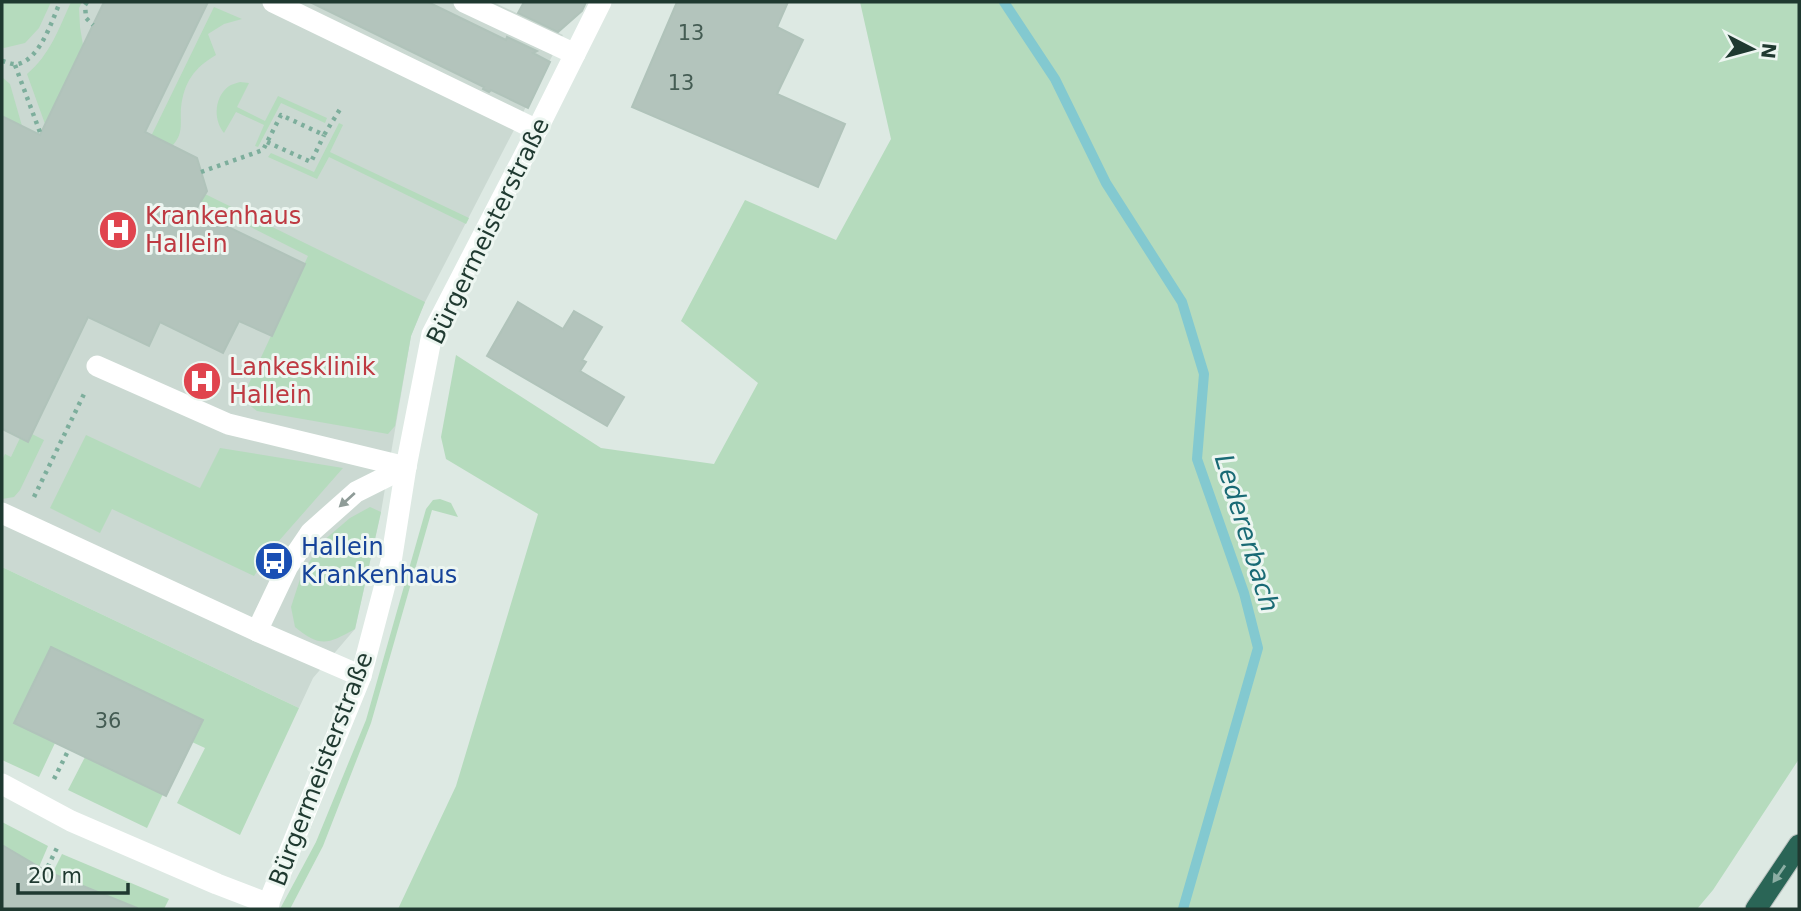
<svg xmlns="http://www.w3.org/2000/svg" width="1801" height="911" viewBox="0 0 1801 911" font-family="'DejaVu Sans',sans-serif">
<rect width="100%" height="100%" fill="#dde9e3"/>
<!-- built -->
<polygon fill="#cbd9d2" points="2,2 493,2 563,35 425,302 411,336 381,512 355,629 313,678 299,708 2,567"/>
<!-- green -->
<g fill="#b5dbbd">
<polygon points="2,2 51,2 39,28 25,43 4,48 2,47"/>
<path d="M71,2h11l-3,6 1,19 3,18 -38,79 -18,-50c23,-19 32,-46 44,-72z"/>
<polygon points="860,2 1799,2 1799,759 1713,890 1697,909 398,909 456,786 538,514 446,459 441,437 456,355 601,448 714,464 758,383 681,321 745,200 836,240 891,139"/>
<path d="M214,7l28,12 -18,5 -16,10 8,21c-22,13 -32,27 -35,53 -1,14 3,25 -8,37 -7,7 -26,14 -35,18z"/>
<polygon points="2,77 10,84 22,126 2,116"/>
<path d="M240,82l9,1 -12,24 28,14 13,-25 49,22 -2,5 -44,-20 -23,44 -3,-1 9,-21 -28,-13 -12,21c-11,-13 -10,-36 5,-47 3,-2 8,-3 11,-4z"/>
<polygon points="339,123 343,125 330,152 469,218 466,224 329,157 317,179 268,157 271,153 314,172"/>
<polygon points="205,194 425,302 411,336 395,426 388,434 257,411 248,404 245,392 308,256 201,202"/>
<polygon points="32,434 44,440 20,490 14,497 2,499 2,460 5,454 11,457 20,438 28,441"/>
<polygon points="86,435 200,488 220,448 343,468 270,551 254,576 112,509 100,533 50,508"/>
<polygon points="440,499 451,503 458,517 432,510 371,723 323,846 290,909 280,909 316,842 366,720 426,509 433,500"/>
<path d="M370,507l11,5 -26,117c-27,15 -35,19 -60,-2l-4,-20 11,-34 21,-32 27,-23z"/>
<polygon points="2,567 299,708 240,835 177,803 205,748 192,742 202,720 51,647 14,723 55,743 39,777 2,760"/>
<polygon points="85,757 163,794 147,828 68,790"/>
<polygon points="2,822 48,846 39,867 2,845"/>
<polygon points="62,854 169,899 164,909 141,909 52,874"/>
</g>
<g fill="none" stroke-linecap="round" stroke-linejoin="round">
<!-- stream -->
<polyline stroke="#83c9d0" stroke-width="10" points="1004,2 1055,79 1106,183 1182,302 1204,374 1197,459 1244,593 1258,648 1183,909"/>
</g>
<!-- building -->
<g fill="#b3c4bc" stroke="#b0c3ba" stroke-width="2">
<polygon points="104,2 208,2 145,132 197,158 207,191 195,211 305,264 272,336 239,321 223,353 160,322 149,346 88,317 28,442 2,429 2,116 40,135"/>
<polygon points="310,2 428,2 506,40 507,37 537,51 533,53 550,62 528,108 491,90 489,92 483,89 484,87"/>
<polygon points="524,2 586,2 582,11 558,32 518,13"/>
<polygon points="677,2 788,2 777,27 803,40 777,94 845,124 818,187 632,107"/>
<polygon points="518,302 563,329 574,311 602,327 582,360 586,362 580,371 624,397 607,426 487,356"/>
<polygon points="51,647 203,720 166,796 14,723"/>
<polygon points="2,845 46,871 137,908 137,909 2,909"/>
</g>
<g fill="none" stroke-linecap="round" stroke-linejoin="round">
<!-- highway casing -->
<g stroke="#bcc4c1" stroke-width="23">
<polyline id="highway" points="1756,909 1799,845"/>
</g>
<!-- path -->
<g stroke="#7dae9c" stroke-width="4.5" stroke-dasharray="3.5 5" stroke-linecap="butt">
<polyline points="87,2 85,5 86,18 93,25"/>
<path d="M2,61c5,1 11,4 16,3 22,-5 34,-43 42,-62"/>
<polyline points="15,65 41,135"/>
<polyline points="267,142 311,162 324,135"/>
<polyline points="201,172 263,150 281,115 324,135 342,106"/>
<polyline points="34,497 85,392"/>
<polyline points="54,779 69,749"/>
<polyline points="40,882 58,846"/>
</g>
<!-- minor -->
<g stroke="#fff" stroke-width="21">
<polyline points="273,2 537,130"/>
<polyline points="464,2 575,54"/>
<polyline points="97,366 228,424 406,467"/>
<polyline points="2,513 257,631"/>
<polyline points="361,676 257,631 288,566 311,532 356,492 406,467"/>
<polyline points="2,784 71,821 217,884 269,904"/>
<polyline points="266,909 361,676 391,562 406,467 432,334 526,152 601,2"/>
</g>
<!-- highway -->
<use href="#highway" stroke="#2a6556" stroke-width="21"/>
</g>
<!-- one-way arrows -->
<defs><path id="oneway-solid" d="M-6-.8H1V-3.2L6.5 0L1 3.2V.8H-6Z" transform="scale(1.75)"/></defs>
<use fill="#8f9c98" href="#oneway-solid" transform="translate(347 500) rotate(138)"/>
<use fill="#8caea4" href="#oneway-solid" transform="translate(1779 874) rotate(125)"/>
<!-- icons -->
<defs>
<g id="hospital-disc" transform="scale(2.0125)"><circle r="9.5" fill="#e0444e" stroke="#edf6f1"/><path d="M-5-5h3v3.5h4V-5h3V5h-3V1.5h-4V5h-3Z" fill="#fff"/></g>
<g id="bus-disc" transform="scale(2.0125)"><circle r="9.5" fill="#1a4fb4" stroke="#edf6f1"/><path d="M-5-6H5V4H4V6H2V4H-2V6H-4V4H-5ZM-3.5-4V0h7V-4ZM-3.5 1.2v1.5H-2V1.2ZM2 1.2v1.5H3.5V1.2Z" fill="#fff"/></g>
</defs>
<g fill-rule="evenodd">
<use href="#hospital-disc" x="118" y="230"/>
<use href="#hospital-disc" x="202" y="381"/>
<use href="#bus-disc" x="274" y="561"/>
</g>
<g text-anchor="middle" stroke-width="6" stroke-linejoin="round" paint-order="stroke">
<!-- number labels -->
<g font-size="21" fill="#445c53">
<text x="691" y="40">13</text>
<text x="681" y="90">13</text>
<text x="108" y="728">36</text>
</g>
<!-- health labels -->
<g font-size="24" fill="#be3a42" stroke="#edf6f1" text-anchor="start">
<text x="145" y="224">Krankenhaus<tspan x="145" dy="28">Hallein</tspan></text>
<text x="229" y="375">Lankesklinik<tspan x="229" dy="28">Hallein</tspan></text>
</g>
<!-- street labels -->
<g font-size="24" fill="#1f3930" stroke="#edf6f1">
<text transform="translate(488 231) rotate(-64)" y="8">Bürgermeisterstraße</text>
<text transform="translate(321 769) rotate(-69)" y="8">Bürgermeisterstraße</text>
</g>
<!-- transit labels -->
<g font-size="24" fill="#164399" stroke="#edf6f1" text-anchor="start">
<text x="301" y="555">Hallein<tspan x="301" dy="28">Krankenhaus</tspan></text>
</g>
<!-- water labels -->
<g font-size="26" font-style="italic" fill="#196a75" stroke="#edf6f1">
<text transform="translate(1247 533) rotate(73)" y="9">Ledererbach</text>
</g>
</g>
<!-- border -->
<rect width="1801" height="911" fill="none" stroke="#1f3930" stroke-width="7"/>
<!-- north arrow -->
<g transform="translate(1752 49) rotate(96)" stroke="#edf6f1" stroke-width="5" paint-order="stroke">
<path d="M0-5L12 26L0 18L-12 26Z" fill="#1f3930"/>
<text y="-10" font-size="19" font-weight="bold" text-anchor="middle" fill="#1f3930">N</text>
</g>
<!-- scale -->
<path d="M18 883v10h110v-10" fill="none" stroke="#1f3930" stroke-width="3.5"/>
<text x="28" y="883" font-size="21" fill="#1f3930" stroke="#edf6f1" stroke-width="5" paint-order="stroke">20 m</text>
</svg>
